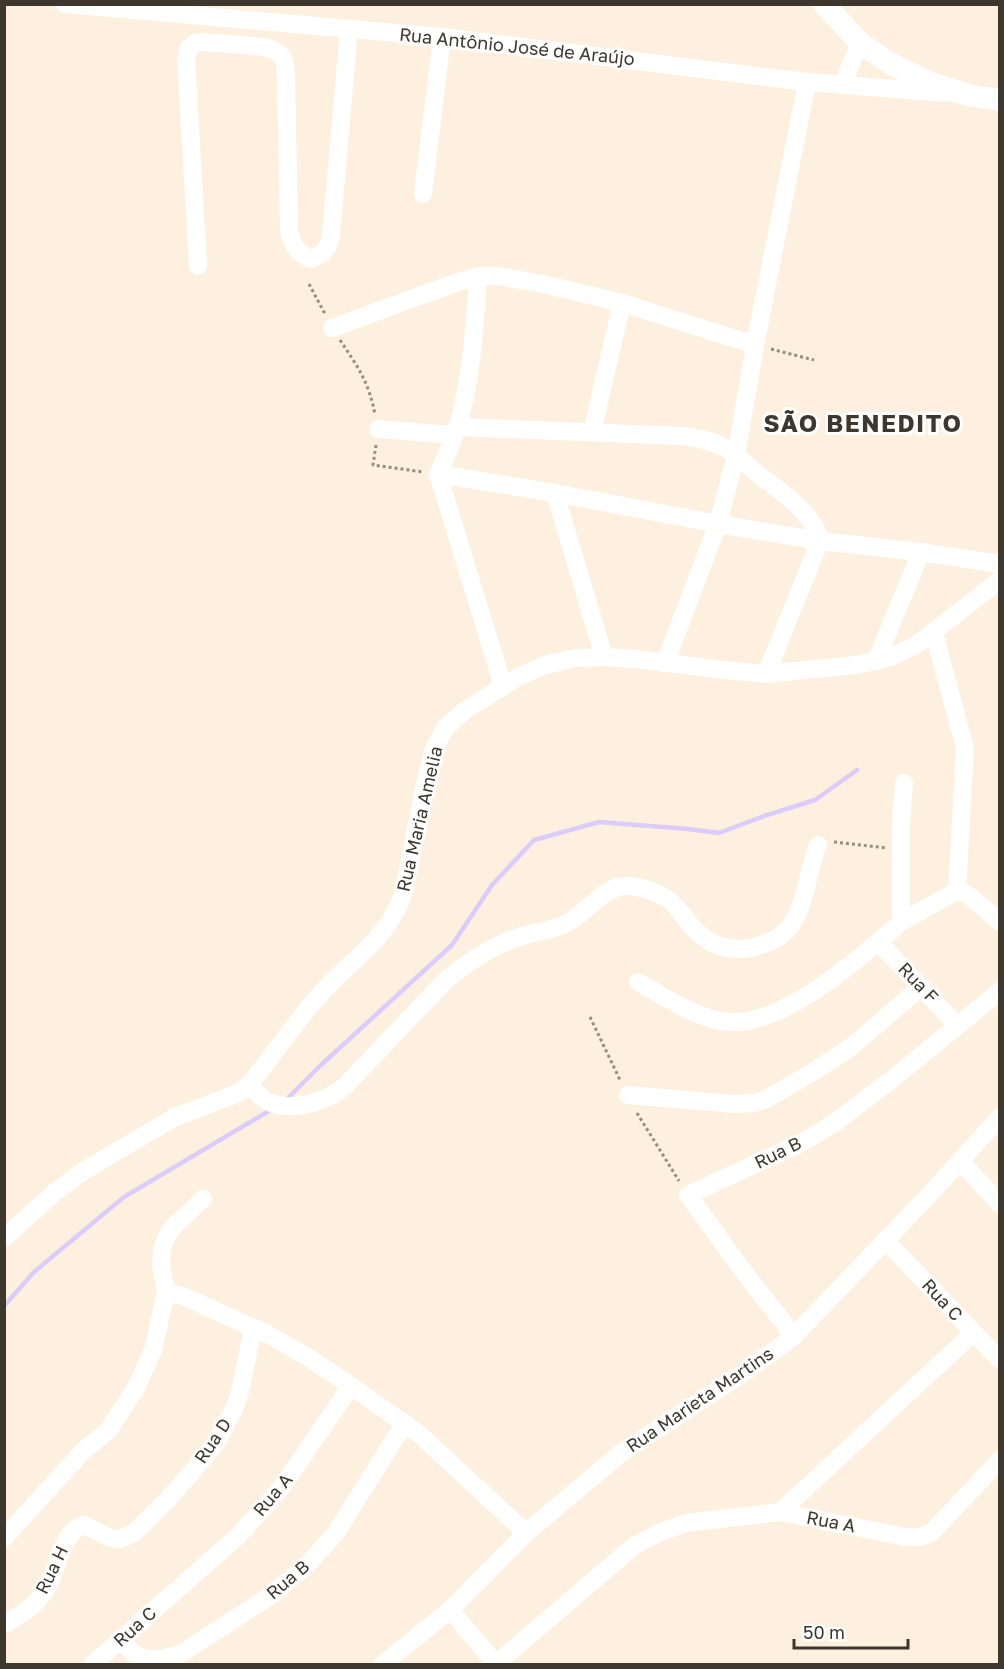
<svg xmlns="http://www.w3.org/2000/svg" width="1004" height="1669" viewBox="0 0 1004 1669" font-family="'Golos Text',sans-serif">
<rect width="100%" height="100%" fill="#fef0de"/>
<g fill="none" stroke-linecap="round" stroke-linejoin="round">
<!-- stream -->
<g stroke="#dbccfd" stroke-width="4.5">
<polyline points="286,1100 321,1065 452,945 492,885 534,840 599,822 688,829 719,833 764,816 815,800 857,770"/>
<polyline points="4,1306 34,1272 124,1197 274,1108"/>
</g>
<!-- path -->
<g stroke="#968d7f" stroke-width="3" stroke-dasharray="3 3" stroke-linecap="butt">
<polyline points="309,284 325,314"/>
<path d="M340,340c18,27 29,42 35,75"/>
<polyline points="771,349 814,360"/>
<polyline points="376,445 373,465 423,472"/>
<polyline points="834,842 887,848"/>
<polyline points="590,1017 620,1080"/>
<polyline points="637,1113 679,1181"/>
</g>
<!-- minor -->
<g stroke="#fff" stroke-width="18">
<polyline points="65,4 442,37 807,82 946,93"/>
<polyline points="842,85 860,43"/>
<polyline points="423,194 442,37"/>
<path d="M198,266l-12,-206 2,-11 7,-6 8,-1 53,4 16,3 10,7 3,7 1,12 3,156c4,15 6,20 21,28 15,-5 18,-9 21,-24l18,-206"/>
<polyline points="332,328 455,283 478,276 498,276 543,284 622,303 755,345"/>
<path d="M457,427l225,9c14,2 28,4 41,11 11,5 21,15 30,23 20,16 45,32 60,54 3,5 5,10 7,17l-54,133"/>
<polyline points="378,429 453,435"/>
<polyline points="592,432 622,303"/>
<polyline points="438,474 555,493 718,524 820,541 921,552 1000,564"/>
<polyline points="438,474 503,686"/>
<path d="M438,474c8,-18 17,-37 22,-56 12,-46 15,-95 18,-142"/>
<polyline points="555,493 604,657"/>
<polyline points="876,661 921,552"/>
<polyline points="665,663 718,524 736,455 755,345 807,82"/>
<polyline points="957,891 967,894 1000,922"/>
<polyline points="901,922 957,891 965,748 934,633"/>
<polyline points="878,942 957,1025"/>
<path d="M638,982c25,14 50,31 78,38 59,16 143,-62 185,-98v-100l3,-39"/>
<path d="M248,1086c7,5 13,11 19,15 23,12 59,1 77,-14l102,-107c24,-20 50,-37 79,-45 15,-4 30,-5 44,-13 19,-11 37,-39 62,-36 12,2 28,7 38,14 10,8 16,19 24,28 20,21 44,26 71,16 13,-4 24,-12 31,-25 12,-22 13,-50 23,-74"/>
<polyline points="628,1095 734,1104 755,1103 765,1100 816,1070 851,1047 921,987"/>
<polyline points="960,1161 1000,1204"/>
<path d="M4,1238l51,-46 27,-20 93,-55 61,-23 12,-8c26,-31 48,-66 75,-95 32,-34 67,-54 81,-100l20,-103 10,-39 11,-21 19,-17 54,-34 27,-12 31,-7 28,-1 32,2 88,11 42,4 89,-9 21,-4 17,-5 23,-11 84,-65"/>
<polyline points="885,1240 1000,1360"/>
<polyline points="166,1292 183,1296 267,1334 306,1356 351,1386 419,1434 526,1533"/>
<polyline points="794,1336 743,1271 688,1195 801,1143 833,1124 891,1080 1000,991"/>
<polyline points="780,1512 973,1333"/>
<polyline points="4,1538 84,1450 108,1431 137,1386 153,1350 166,1292 161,1264 162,1249 167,1236 173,1227 203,1199"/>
<polyline points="450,1610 496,1664"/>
<path d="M4,1624c17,-9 33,-19 43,-36 10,-16 16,-60 37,-63l26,13 10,1 14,-6 35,-35 23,-26 24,-29 19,-36 5,-15 13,-64"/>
<path d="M121,1640c5,5 9,10 14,14 13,9 33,4 47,-1l91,-59 34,-29 28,-31 70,-111"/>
<polyline points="93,1664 239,1535 281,1488 351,1386"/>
<polyline points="383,1664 450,1610 526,1533 621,1453 748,1370 794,1336 929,1195 1000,1117"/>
<polyline points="496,1664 635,1545 661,1532 686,1523 780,1512 905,1537 919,1537 931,1533 1000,1460"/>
</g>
<!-- tertiary -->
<polyline stroke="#fff" stroke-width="22" points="824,4 860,43 891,64 931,83 968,95 1000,100"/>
</g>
<g text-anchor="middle" stroke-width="6" stroke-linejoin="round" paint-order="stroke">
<!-- street labels -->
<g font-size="18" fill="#3d372e" stroke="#fff">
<text transform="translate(517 47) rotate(6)" y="6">Rua Antônio José de Araújo</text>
<text transform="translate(420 819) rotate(-77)" y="6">Rua Maria Amelia</text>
<text transform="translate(918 983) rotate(46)" y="6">Rua F</text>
<text transform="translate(778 1153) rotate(-26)" y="6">Rua B</text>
<text transform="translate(942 1300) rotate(47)" y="6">Rua C</text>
<text transform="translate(700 1400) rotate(-34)" y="6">Rua Marieta Martins</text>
<text transform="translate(213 1441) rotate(-56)" y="6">Rua D</text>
<text transform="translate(273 1495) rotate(-50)" y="6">Rua A</text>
<text transform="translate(831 1522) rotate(11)" y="6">Rua A</text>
<text transform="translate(52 1570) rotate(-64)" y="6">Rua H</text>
<text transform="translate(288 1580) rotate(-40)" y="6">Rua B</text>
<text transform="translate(135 1627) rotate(-42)" y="6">Rua C</text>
</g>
<!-- district labels -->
<g font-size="24" font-weight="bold" letter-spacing="1.5" fill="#3d372e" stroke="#fff">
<text x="863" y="432">SÃO BENEDITO</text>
</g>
</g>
<!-- border -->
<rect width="1004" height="1669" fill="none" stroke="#3d372e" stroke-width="12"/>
<!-- scale -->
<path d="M794 1639v9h114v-9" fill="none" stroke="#3d372e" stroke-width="3"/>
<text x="803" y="1639" font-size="18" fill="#3d372e" stroke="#ffffff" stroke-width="4.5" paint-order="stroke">50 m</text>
</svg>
